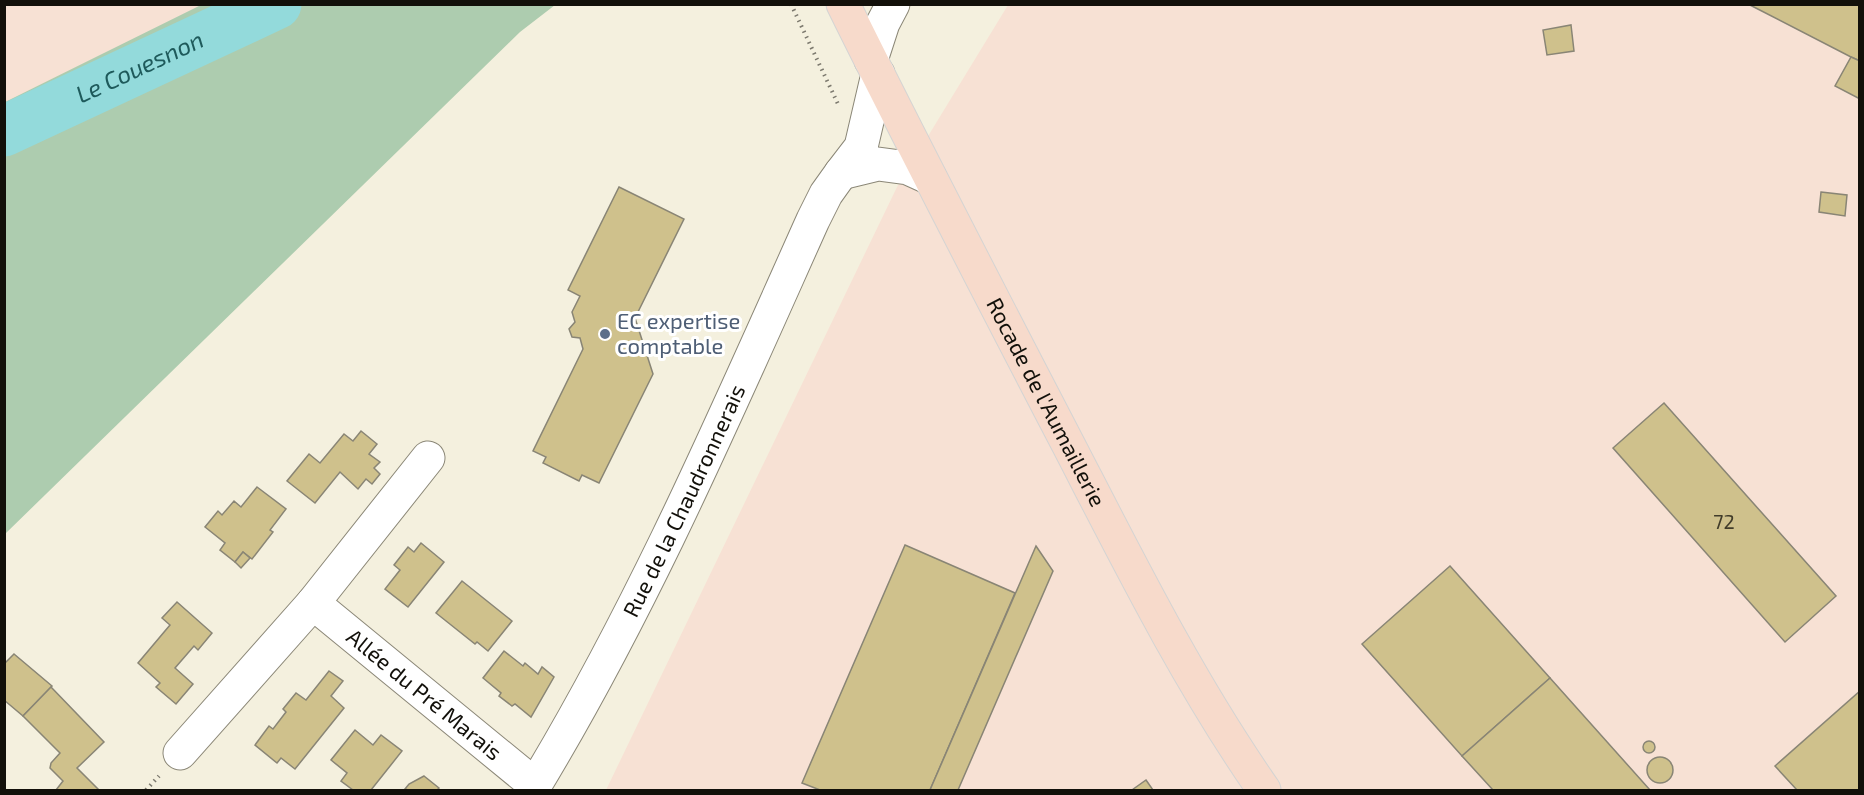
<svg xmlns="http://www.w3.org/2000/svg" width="1864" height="795" viewBox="0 0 1864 795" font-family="'Exo 2',sans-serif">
<rect width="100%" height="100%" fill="#f4f0de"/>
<!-- industrial -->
<g fill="#f7e1d4">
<polygon points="5,5 203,5 5,102"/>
<polygon points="1008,5 1859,5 1859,790 606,790 897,187"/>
</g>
<!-- green -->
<polygon fill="#adccaf" points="203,4 555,5 520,32 5,534 5,102"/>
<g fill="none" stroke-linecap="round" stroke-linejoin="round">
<!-- river -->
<path stroke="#93dadb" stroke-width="51" id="s1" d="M4,131l272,-127"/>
</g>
<!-- building -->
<g fill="#cfc18c" stroke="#898575" stroke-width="1.5">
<polygon points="1748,4 1860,4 1860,61 1851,57"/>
<polygon points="1571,25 1574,51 1547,55 1543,30"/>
<polygon points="1851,57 1860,61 1860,99 1835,86"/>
<polygon points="619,187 684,219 635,318 653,374 599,483 582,475 579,481 543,463 546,457 533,451 583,349 580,338 572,337 569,329 575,322 572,312 580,296 568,290"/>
<polygon points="1821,192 1847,195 1845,216 1819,212"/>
<polygon points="1664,403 1836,596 1785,642 1613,448"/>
<polygon points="361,431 377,444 369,454 380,462 374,468 380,474 372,484 366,479 358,489 340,472 315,503 287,481 309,454 320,463 344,434 353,441"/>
<polygon points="257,487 286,509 270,530 273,532 252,559 243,552 235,562 220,550 225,543 205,527 218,511 222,515 234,501 241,507"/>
<polygon points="421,543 444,562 408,607 385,589 400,570 394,565 408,547 414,552"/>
<polygon points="905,545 1015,593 930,790 820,790 802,783"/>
<polygon points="1036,546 1053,571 958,790 930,790"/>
<polygon points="243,552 250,558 241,568 235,562"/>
<polygon points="1450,566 1550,678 1462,756 1362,644"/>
<polygon points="462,581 512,621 488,651 477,642 475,644 436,613"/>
<polygon points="177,602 212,633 198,650 194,646 175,668 193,684 176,704 156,687 160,683 138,663 170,625 162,618"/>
<polygon points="504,651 523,666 525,663 538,674 542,667 554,677 531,717 515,704 512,706 499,696 501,693 483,678"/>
<polygon points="14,654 52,686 23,716 4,700 4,664"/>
<polygon points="329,671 343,681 331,696 344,708 295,769 281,758 277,763 255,745 269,726 273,729 286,712 283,709 296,693 306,700"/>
<polygon points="1550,678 1650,790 1493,790 1462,756"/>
<polygon points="51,687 104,742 77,768 99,790 56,790 63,781 50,768 51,763 60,753 23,716"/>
<polygon points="1860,691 1860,790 1797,790 1775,766"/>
<polygon points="355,730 373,745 381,735 402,751 371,790 353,790 341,781 347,773 331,760"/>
<circle cx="1649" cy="747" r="6"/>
<circle cx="1660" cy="770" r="13"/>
<polygon points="424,776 439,788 437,790 408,790 405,789 409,784"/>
<polygon points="1146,780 1153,790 1132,790"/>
</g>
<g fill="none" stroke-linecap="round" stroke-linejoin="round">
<!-- minor casing -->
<g stroke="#8b8777" stroke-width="35">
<g id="minor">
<polyline points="871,60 883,23 893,4"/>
<polyline points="878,74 861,147 841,173 878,164 908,168 930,178"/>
<path id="s2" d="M313,603l222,182"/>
<polyline points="180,753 313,603 428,458"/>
<path id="s3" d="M532,790c110,-181 194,-376 281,-570l13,-26 15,-21"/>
</g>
</g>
<!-- major casing -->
<g stroke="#d4d4d3" stroke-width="35">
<g id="major">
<path id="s4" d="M843,4c73,148 149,294 225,440 61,118 120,237 196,346"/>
</g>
</g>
<!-- path -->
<g stroke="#7c796e" stroke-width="4" stroke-dasharray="1.5 4.5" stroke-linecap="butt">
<polyline points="791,4 838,104"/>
<polyline points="146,790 159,776"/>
</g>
<!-- minor -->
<use href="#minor" stroke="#fff" stroke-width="33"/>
<!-- major -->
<use href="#major" stroke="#f7dacb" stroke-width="33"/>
</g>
<!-- markers -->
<circle fill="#5c6f8a" stroke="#fff" stroke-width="2" cx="605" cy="334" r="6"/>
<g text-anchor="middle" stroke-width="6" stroke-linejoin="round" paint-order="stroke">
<!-- number labels -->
<g font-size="20" fill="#413c2a">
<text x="1724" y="529">72</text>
</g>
<!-- service labels -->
<g font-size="22" fill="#4e5e75" stroke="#fff" text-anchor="start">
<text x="617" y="329">EC expertise<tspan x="617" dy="25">comptable</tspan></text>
</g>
<!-- street labels -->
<g font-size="22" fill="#12100a" stroke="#fff">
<text dy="8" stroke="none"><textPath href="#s4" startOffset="447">Rocade de l'Aumaillerie</textPath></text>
<text dy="8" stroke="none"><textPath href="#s3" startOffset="327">Rue de la Chaudronnerais</textPath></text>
<text dy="8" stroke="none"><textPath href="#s2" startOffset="144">Allée du Pré Marais</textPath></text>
</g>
<!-- water labels -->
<g font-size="24" font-style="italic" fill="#1e5a5b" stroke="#fff">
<text dy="8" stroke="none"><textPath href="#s1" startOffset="150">Le Couesnon</textPath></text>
</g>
</g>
<!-- border -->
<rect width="1864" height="795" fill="none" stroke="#12100a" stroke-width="12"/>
</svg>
